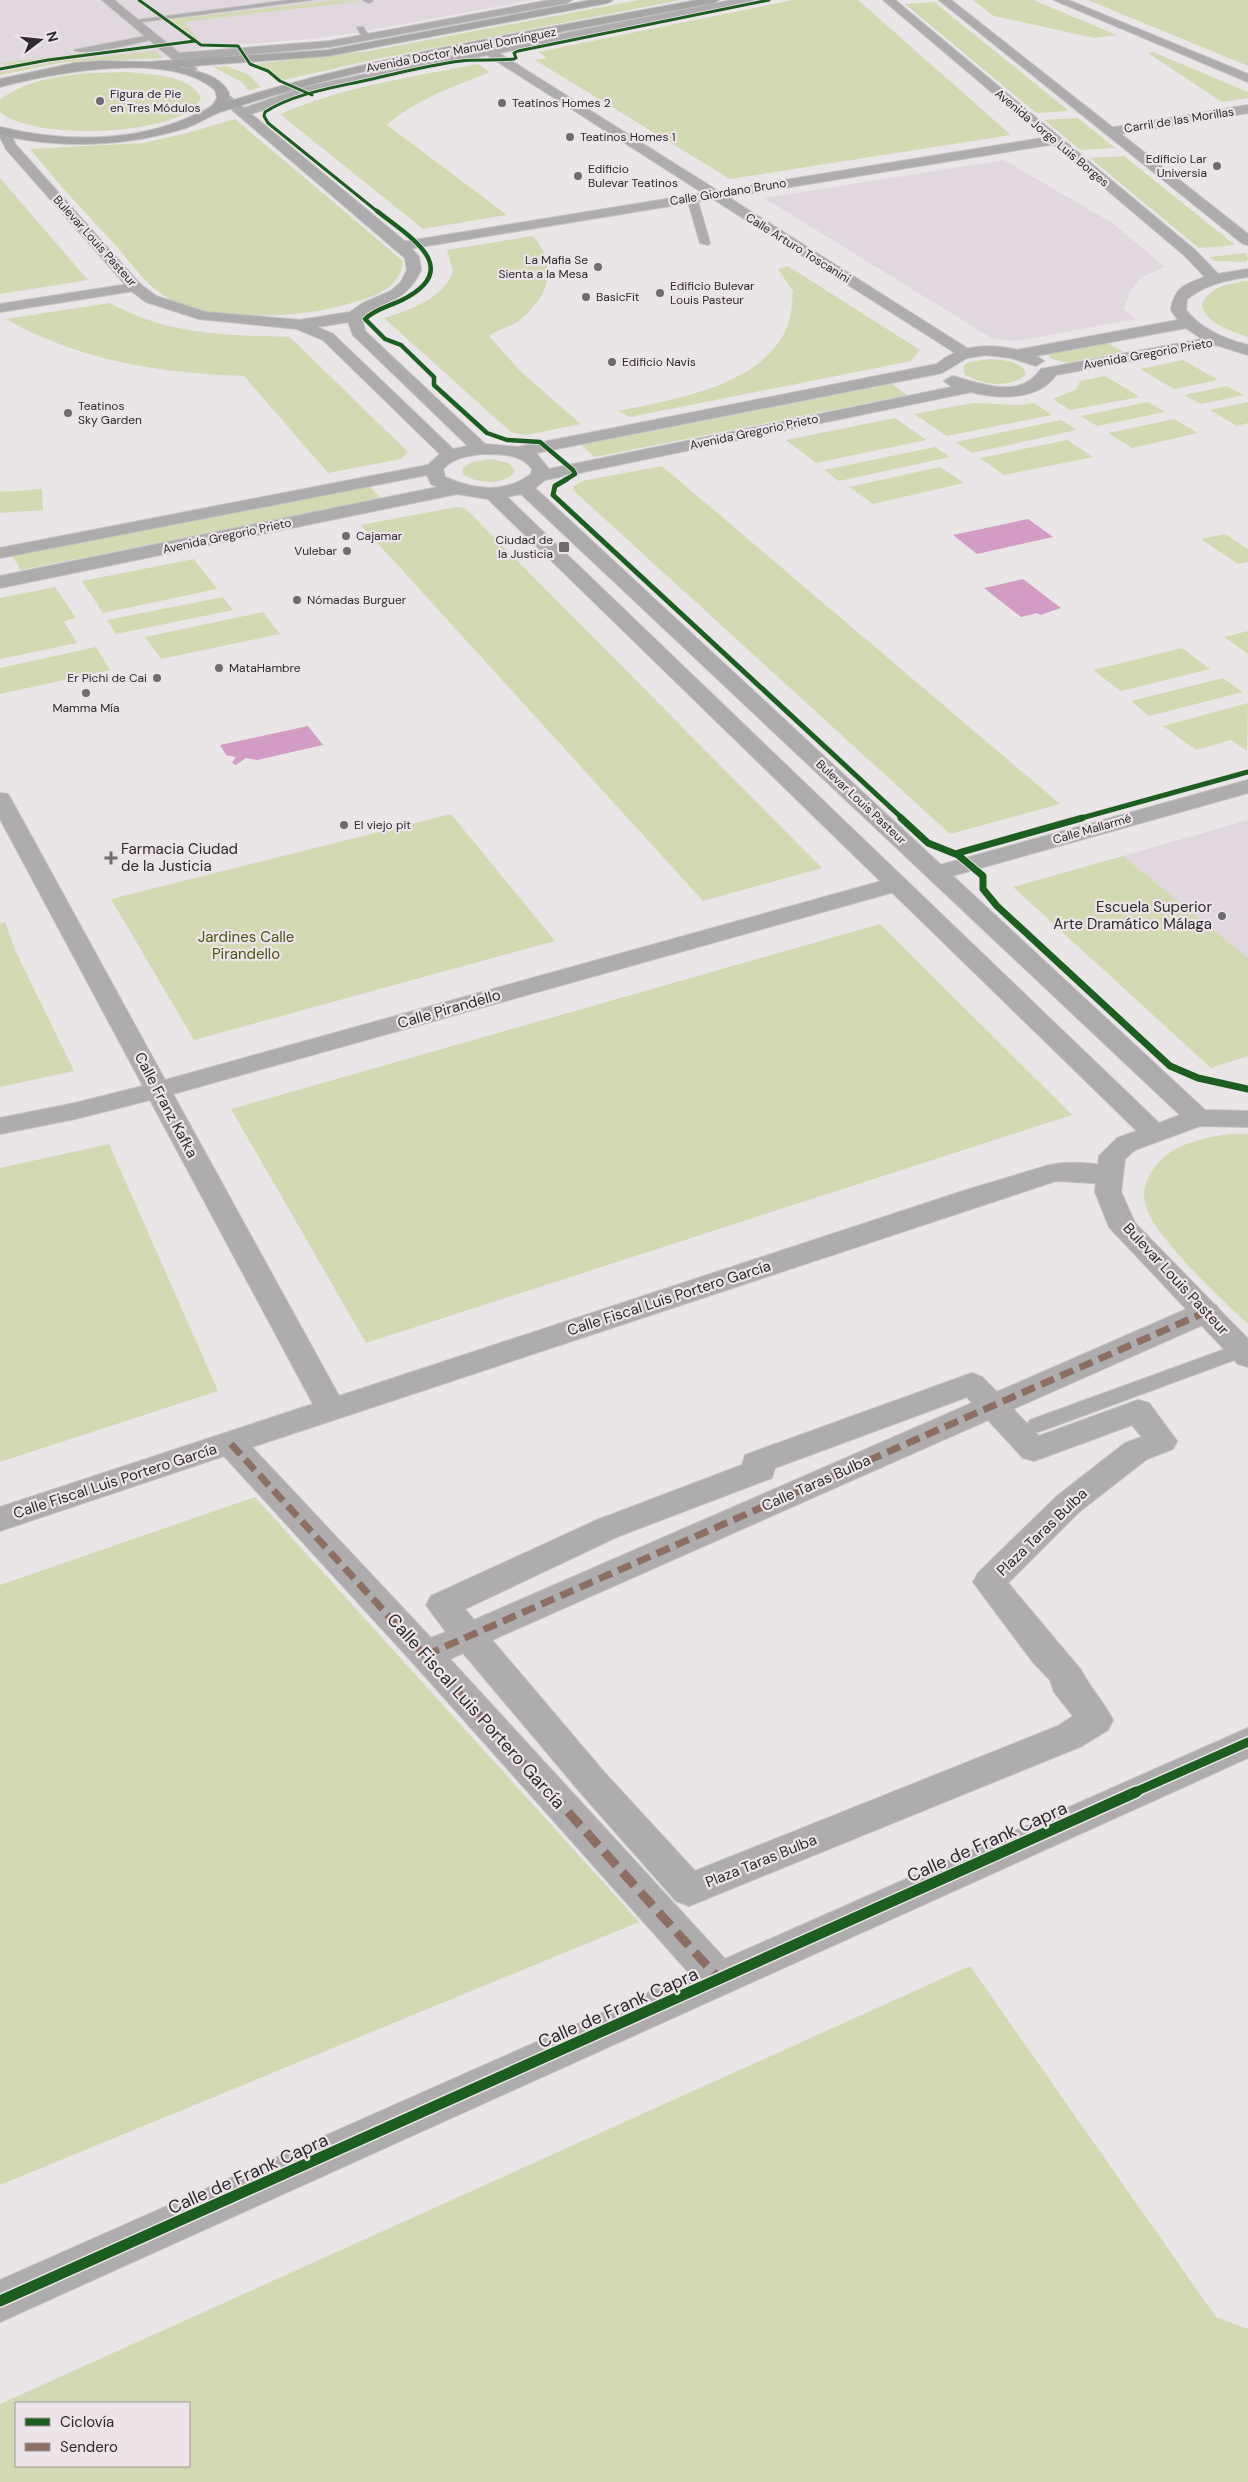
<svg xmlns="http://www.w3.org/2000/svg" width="1248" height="2482" viewBox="0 0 1248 2482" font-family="'DM Sans',sans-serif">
<rect width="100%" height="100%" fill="#eae6e8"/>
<!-- built -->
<g fill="#e1d8df">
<polygon points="0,0 532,0 356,33 299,40 207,47 162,58 65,62 0,75"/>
<polygon points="1004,160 1114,224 1165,267 1142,277 1130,291 1124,309 1136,319 1017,341 993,339 764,198"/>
<polygon points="1248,820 1248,958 1123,856"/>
</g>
<!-- green -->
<g fill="#d3d9b3" fill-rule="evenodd">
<polygon points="336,0 364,1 184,22 203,45 176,24 167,20"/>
<polygon points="639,0 681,0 377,59 283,80 255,64 369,51"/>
<polygon points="793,0 858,0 1011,135 730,179 535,60 547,58 538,52"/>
<polygon points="973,0 1033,0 1117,35 1094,38 994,16"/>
<polygon points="1088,0 1248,0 1248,66"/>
<polygon points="934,2 1069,111 1036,113 905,4"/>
<polygon points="141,46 128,49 49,59 0,68 5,65 0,63"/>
<polygon points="155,51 163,58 65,62 0,75 0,72 58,61"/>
<polygon points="1153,52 1248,92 1248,98 1222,102 1148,53"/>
<path d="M478,64l12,8c-39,16 -70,25 -103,53l120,90 -84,14 -143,-115c62,-27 131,-37 198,-50z"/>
<polygon points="226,66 249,75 261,87 249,91 242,82 213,67"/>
<path d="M128,72c23,3 61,2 73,26 -2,2 -4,7 -7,9 -31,29 -162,33 -194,5v-12c35,-27 85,-27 128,-28z"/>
<polygon points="1078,118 1115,148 1081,150 1044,120"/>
<path d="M235,119l168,142c-3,29 -30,36 -55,43 -45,14 -144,20 -185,-9 -18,-12 -33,-33 -47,-49 -29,-32 -59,-63 -86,-97l113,-6 44,-10z"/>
<polygon points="1124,156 1235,245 1199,248 1090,158"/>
<polygon points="0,178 88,280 0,294"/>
<path d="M533,236c26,30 16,60 -13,84 -9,7 -22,9 -31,16l31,35 61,53 -55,11 -14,-2 -128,-115c26,-8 60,-20 69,-47l-6,-21z"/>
<polygon points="1246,253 1248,260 1245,262 1214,261 1209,257"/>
<path d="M788,266l132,84 -9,11 -281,56 -12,-6c57,-12 154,-26 172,-93 2,-8 2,-18 3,-27l-15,-22z"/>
<path d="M1248,281v56c-17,-6 -39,-12 -46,-30 3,-20 29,-24 46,-26z"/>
<path d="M110,303c57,32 117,32 180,34l118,115 -7,7 -73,14 -84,-97c-82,-3 -165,-15 -238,-57z"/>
<polygon points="1106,342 1124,352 1067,363 1049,358 1051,353"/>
<path d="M990,359c11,1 32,1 36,15 -14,16 -47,10 -62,0v-8l5,-4z"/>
<polygon points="1183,360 1218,380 1174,389 1140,369"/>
<polygon points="1105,376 1140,397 1070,410 1053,399 1077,389 1080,381"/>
<polygon points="892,384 907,395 595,457 581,445"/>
<polygon points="1227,386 1244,395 1201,404 1184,395"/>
<polygon points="1148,402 1165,412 1097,426 1081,416"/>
<polygon points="1248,402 1248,423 1237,426 1210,410"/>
<polygon points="973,403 1018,405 1034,403 1052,415 947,436 914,414"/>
<polygon points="895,418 926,440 816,463 786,440"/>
<polygon points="1174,419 1198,433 1132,448 1108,433"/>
<polygon points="1061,420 1077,430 972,453 956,442"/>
<polygon points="1067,440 1093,457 1004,475 980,458"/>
<polygon points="935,447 950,457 839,481 824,470"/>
<path d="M491,459l18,4 6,8c-10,15 -39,13 -52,3l-1,-5 10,-7z"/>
<polygon points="662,466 1060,804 950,834 573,490 574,486 582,481"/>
<polygon points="940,467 964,483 873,504 849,487"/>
<polygon points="369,486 382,499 21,570 12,556"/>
<polygon points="42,489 43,510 0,513 0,492"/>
<polygon points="456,507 465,508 822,868 703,901 361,525"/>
<polygon points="1225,534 1248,549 1248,562 1238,564 1201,539"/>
<polygon points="194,559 217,589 103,613 82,581"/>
<polygon points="55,587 76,618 64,621 77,643 0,659 0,598"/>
<polygon points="223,597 233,610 116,634 107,620"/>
<polygon points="263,612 280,634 161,659 145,637"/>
<polygon points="1248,631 1248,654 1224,637"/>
<polygon points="96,647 110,670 0,694 0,668"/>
<polygon points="1182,648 1210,669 1121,691 1093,670"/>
<polygon points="1223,678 1243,692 1149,716 1131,701"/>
<polygon points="1248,703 1247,751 1231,740 1196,750 1163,726"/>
<polygon points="451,814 555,941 194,1040 111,899"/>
<polygon points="1123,856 1248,958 1248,1056 1211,1068 1013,887"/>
<polygon points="5,922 15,950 74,1071 0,1087 0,923"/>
<polygon points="880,924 1072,1115 366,1343 231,1109"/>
<path d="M1230,1134h18v190c-24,-22 -99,-92 -103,-121 -3,-14 2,-25 10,-36 16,-23 48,-29 75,-33z"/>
<polygon points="109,1144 218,1391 0,1462 0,1168"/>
<polygon points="255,1497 639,1922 0,2185 0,1585"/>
<path d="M970,1966l246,351 32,12v153h-1248v-78zM16,2403h173v63h-173z"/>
</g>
<!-- water -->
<g fill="#d29cc4">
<polygon points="1028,519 1053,537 977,554 953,535"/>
<polygon points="1023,579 1061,608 1040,615 1037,613 1021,617 984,588"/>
<polygon points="308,726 323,745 257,760 246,758 236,765 232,763 236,757 226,755 220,745"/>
</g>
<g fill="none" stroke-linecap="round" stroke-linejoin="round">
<!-- lane casing -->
<g stroke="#c3c1c2" stroke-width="2">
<g id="lane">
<polygon points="290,0 312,0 133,23 129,21"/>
<polygon points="363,0 372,0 373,1 369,3"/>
<polygon points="357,27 363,27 370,37 369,39 363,39"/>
<path d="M151,35l4,2 -1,2c-15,3 -69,18 -80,11z"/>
<polygon points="692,195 697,198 710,243 708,245 700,243 687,198"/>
<polygon points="1242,1343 1248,1345 1248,1355 1044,1430 1037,1432 1030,1430 1027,1425 1030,1420"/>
</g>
</g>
<!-- street casing -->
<g stroke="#c3c1c2" stroke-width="2">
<g id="street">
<polygon points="732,0 753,0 748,3 499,53 718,191 1055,136 1059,137 1061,140 1055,144 728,197 970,350 973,353 970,356 960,356 713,199 402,250 397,249 395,246 397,243 402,242 703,193 487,55 313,93 242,117 236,113 238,110 305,87 479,50 474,46 480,43 491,48"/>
<polygon points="1054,0 1068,0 1248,74 1248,82"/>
<polygon points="1248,105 1248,113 1109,136 1103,132 1109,128"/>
<polygon points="135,283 140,284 142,287 140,290 0,312 0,304"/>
<polygon points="1248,780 1248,793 945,878 937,880 929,878 926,873 929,868"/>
<path d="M0,793l8,1 3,5 154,281 724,-201 8,-2 8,2 3,5 -3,5 -732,205 166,302 624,-205 83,-25c21,-6 52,-3 73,3l4,6 -4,6 -9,3 -54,-3 -804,266 179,191 15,-6 -20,-27 5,-9 166,-76 145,-55 3,-10 227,-82 10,4 15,15 199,-87 10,-3 10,3 4,7 -4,7 -203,90 26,27 99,-36 11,3 28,38 -4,8 -26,10 -68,53 -71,71 73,87c9,18 23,32 32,50l-5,10 -26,16 -393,160 -13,-5 -96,-109 -117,-139 -13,6 275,300 523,-231v30l-1248,564v-42l690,-306 -276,-310 -190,-208 -224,75v-24l313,-103 -163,-304 -75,19 -75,15v-16l75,-15 68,-17 -143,-267zM967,1397l5,6 -498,217 -9,-11 154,-73 153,-58 3,-10zM988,1420l35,38 11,3 98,-36 10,12 -17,6 -68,53 -79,77 -5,9 59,79 18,19 4,12 19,24 -15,10 -363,145 -91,-99 -112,-132z"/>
</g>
</g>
<!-- secondary casing -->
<g stroke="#c3c1c2" stroke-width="2">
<g id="secondary">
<polygon points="102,0 114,0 179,53 330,41 550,0 572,0 567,3 330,47 187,60 197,69 191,72 172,59"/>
<path d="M883,0h12l300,250 23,24 30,-5v8c-23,3 -43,8 -61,22l-1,11c15,19 38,29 62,35v10l-32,-10 -160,30c-18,26 -59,24 -85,17l-426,88 -10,8 670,622 43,1v16l-48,-1 -65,24 -10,9 -4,33 14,31 113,116v28l-10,-3 -129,-137 -14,-35 4,-36 18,-18 20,-7 -649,-632 -31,-5 -457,94v-12l438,-89 -7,-3 -4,-9 -427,83v-10l428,-83 12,-11 -117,-114 -26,-11 -98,-10 -53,-17 -16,-12 -124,-141 -6,-12v-8h8l8,16 124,139 16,12 50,16 94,8 50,-8 13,-9 28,-12 10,-9 6,-12 -2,-12 -188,-161 6,-4 4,1 180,149 12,14 2,13c-16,33 -33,28 -59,47l3,14 120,113 33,3 419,-83c22,-19 52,-21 80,-14l161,-30 -7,-10c3,-22 14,-26 34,-33l-20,-21zM348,322l5,13 115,111 -15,3 -120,-115 -16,-7zM1186,328l16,11 -161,30c-21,31 -58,15 -89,7l-8,5 8,6 -403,82 -13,-16 406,-80 25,-15 19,-3 25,3 25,8 8,-5 -8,-5zM481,454c18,0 40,-1 51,15l-1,5c-26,20 -57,16 -86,3l-2,-8c10,-11 23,-13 38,-15zM521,494l659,621 -21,8 -652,-626z"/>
<polygon points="939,0 951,0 1248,234 1248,245 1243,244"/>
</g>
</g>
<!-- primary casing -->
<g stroke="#c3c1c2" stroke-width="2">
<path id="primary" d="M591,0h22l-5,3 -280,53 -149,11c18,4 41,8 50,26l-2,9c153,-48 313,-72 470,-102h22l-5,3c-117,23 -236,42 -352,69 -48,11 -95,25 -142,40 -11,4 -22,12 -34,16 -60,19 -125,21 -186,7v-8c61,15 132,16 190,-10 10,-5 24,-8 27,-20l-2,-7c-45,-40 -162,-17 -215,-3v-8l74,-16 27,-2 46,1 181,-12z"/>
</g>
<!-- lane -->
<use href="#lane" fill="#aeacac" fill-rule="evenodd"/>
<!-- street -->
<use href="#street" fill="#aeacac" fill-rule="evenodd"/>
<!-- secondary -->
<use href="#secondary" fill="#adabac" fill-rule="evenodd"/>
<!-- primary -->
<use href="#primary" fill="#a6a5a4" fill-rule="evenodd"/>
<!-- quiet-far1 -->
<g stroke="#8d6e63" stroke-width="7" stroke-dasharray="14 7" stroke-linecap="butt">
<polyline points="231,1444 551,1793"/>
<polyline points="426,1655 1206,1312"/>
</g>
<!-- quiet -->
<polyline stroke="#8d6e63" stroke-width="9" stroke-dasharray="18 9" stroke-linecap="butt" points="550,1792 719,1979"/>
<!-- cycleway-far5 casing -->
<g stroke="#ece4e9" stroke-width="4.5">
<g id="cycleway-far5">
<polyline points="139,0 201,45 238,46 250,64 268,71 280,81 312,95"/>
<polyline points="0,69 48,60 195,41"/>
<path d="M378,212l-110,-89 -4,-7 1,-4c28,-18 66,-24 98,-31 32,-7 65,-16 98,-20 17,-2 35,0 53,-2l2,-1 -2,-5 4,-2 251,-51"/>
</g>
</g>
<!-- cycleway-far4 casing -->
<g stroke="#ece4e9" stroke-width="6">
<path id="cycleway-far4" d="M377,211c31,25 89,57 25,89 -12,6 -27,9 -37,19l20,20 16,6 33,32v8l53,48 20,7 33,2 33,28 2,4 -10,6"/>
</g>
<!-- cycleway-far3 casing -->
<g stroke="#ece4e9" stroke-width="8">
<g id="cycleway-far3">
<polyline points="567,479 555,486 553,495 903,819"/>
<polyline points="1078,819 1248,772"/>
</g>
</g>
<!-- cycleway-far2 casing -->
<g stroke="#ece4e9" stroke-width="9">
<g id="cycleway-far2">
<polyline points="901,818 928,843 958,855 983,876 983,889 997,906 1170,1066 1198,1078 1248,1089"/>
<polyline points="958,853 1082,818"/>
</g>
</g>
<!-- cycleway-far1 casing -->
<g stroke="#ece4e9" stroke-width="12">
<polyline id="cycleway-far1" points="1133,1793 1248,1742"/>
</g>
<!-- cycleway casing -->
<g stroke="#ece4e9" stroke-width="14">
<polyline id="cycleway" points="0,2301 1136,1792"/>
</g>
<!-- cycleway-far5 -->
<use href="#cycleway-far5" stroke="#1b5e20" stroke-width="3"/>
<!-- cycleway-far4 -->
<use href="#cycleway-far4" stroke="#1b5e20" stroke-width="4.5"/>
<!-- cycleway-far3 -->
<use href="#cycleway-far3" stroke="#1b5e20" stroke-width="5"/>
<!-- cycleway-far2 -->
<use href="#cycleway-far2" stroke="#1b5e20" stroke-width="7"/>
<!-- cycleway-far1 -->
<use href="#cycleway-far1" stroke="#1b5e20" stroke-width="9"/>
<!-- cycleway -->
<use href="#cycleway" stroke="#1b5e20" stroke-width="11"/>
</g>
<!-- markers -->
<g fill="#6f6b6e" stroke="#ece4e9" stroke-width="2">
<circle cx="100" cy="101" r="5"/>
<circle cx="502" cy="103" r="5"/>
<circle cx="570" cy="137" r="5"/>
<circle cx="1217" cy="166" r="5"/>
<circle cx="578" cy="176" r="5"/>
<circle cx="598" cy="267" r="5"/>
<circle cx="660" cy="293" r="5"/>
<circle cx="586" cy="297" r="5"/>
<circle cx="612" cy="362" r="5"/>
<circle cx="68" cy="413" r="5"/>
<circle cx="346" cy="536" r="5"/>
<rect x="558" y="541" width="12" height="12" rx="2.5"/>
<circle cx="347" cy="551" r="5"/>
<circle cx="297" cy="600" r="5"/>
<circle cx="219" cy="668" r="5"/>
<circle cx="157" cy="678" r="5"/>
<circle cx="86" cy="693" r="5"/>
<circle cx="344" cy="825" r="5"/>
<path d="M108.5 850.5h5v5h5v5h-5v5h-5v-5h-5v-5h5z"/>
<circle cx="1222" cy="916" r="5"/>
</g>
<g text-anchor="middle" stroke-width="4.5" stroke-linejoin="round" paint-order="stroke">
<!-- far-street labels -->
<g font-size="12" fill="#2d292c" stroke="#ece4e9">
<text transform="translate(461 50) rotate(-11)" y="4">Avenida Doctor Manuel Domínguez</text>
<text transform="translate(1179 120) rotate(-9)" y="4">Carril de las Morillas</text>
<text transform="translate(1052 138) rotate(40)" y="4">Avenida Jorge Luis Borges</text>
<text transform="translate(728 192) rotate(-9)" y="4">Calle Giordano Bruno</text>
<text transform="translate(95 241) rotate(48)" y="4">Bulevar Louis Pasteur</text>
<text transform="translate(798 248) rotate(32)" y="4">Calle Arturo Toscanini</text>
<text transform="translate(1148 354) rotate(-10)" y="4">Avenida Gregorio Prieto</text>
<text transform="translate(754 432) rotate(-12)" y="4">Avenida Gregorio Prieto</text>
<text transform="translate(227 536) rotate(-12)" y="4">Avenida Gregorio Prieto</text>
<text transform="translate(861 802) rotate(43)" y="4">Bulevar Louis Pasteur</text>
<text transform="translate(1092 829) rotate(-16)" y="4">Calle Mallarmé</text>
</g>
<!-- far-poi labels -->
<g font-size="12" fill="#2d292c" stroke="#ece4e9" text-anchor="start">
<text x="110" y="98">Figura de Pie<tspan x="110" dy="14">en Tres Módulos</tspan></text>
<text x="512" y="107">Teatinos Homes 2</text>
<text x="580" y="141">Teatinos Homes 1</text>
<text x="1207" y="163" text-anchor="end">Edificio Lar<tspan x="1207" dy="14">Universia</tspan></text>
<text x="588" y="173">Edificio<tspan x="588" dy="14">Bulevar Teatinos</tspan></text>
<text x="588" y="264" text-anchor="end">La Mafia Se<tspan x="588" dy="14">Sienta a la Mesa</tspan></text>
<text x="670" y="290">Edificio Bulevar<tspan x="670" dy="14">Louis Pasteur</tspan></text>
<text x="596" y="301">BasicFit</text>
<text x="622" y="366">Edificio Navis</text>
<text x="78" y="410">Teatinos<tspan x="78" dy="14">Sky Garden</tspan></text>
<text x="356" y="540">Cajamar</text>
<text x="553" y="544" text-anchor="end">Ciudad de<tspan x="553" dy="14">la Justicia</tspan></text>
<text x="337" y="555" text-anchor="end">Vulebar</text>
<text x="307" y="604">Nómadas Burguer</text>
<text x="229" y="672">MataHambre</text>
<text x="147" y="682" text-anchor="end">Er Pichi de Cai</text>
<text x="86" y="712" text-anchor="middle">Mamma Mía</text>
<text x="354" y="829">El viejo pit</text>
</g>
<!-- poi labels -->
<g font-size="15" fill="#2d292c" stroke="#ece4e9" text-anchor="start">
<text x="121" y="854">Farmacia Ciudad<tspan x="121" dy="17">de la Justicia</tspan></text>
<text x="1212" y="912" text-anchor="end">Escuela Superior<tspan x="1212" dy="17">Arte Dramático Málaga</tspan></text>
</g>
<!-- park labels -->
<g font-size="15" fill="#4d5613" stroke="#ece4e9">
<text x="246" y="942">Jardines Calle<tspan x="246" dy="17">Pirandello</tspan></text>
</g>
<!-- street labels -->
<g font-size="15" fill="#2d292c" stroke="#ece4e9">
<text transform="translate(449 1009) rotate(-16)" y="5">Calle Pirandello</text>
<text transform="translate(166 1105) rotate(62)" y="5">Calle Franz Kafka</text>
<text transform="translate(1176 1279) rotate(47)" y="5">Bulevar Louis Pasteur</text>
<text transform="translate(669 1298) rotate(-18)" y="5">Calle Fiscal Luis Portero García</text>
<text transform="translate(115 1481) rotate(-18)" y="5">Calle Fiscal Luis Portero García</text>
<text transform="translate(816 1483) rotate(-24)" y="5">Calle Taras Bulba</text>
<text transform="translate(1042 1532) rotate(-44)" y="5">Plaza Taras Bulba</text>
<text transform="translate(761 1861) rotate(-22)" y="5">Plaza Taras Bulba</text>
</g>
<!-- near-street labels -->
<g font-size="18" fill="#2d292c" stroke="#ece4e9">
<text transform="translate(476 1711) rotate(48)" y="6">Calle Fiscal Luis Portero García</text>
<text transform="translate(987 1842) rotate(-24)" y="6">Calle de Frank Capra</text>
<text transform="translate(618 2008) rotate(-24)" y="6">Calle de Frank Capra</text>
<text transform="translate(248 2174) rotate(-24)" y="6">Calle de Frank Capra</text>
</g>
</g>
<!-- legend -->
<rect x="15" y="2402" width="175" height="65" fill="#ece4e9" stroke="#a0999d"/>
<rect x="25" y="2418" width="25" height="8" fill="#1b5e20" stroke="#a0999d"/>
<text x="60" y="2427" font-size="15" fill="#2d292c">Ciclovía</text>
<rect x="25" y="2443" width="25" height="8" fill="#8d6e63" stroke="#a0999d"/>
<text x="60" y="2452" font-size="15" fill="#2d292c">Sendero</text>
<!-- north arrow -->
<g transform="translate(40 40) rotate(74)" stroke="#ece4e9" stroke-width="4" paint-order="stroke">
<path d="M0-4L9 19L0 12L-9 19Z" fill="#2d292c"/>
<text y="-8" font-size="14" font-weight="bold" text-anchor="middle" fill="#2d292c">N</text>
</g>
</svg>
